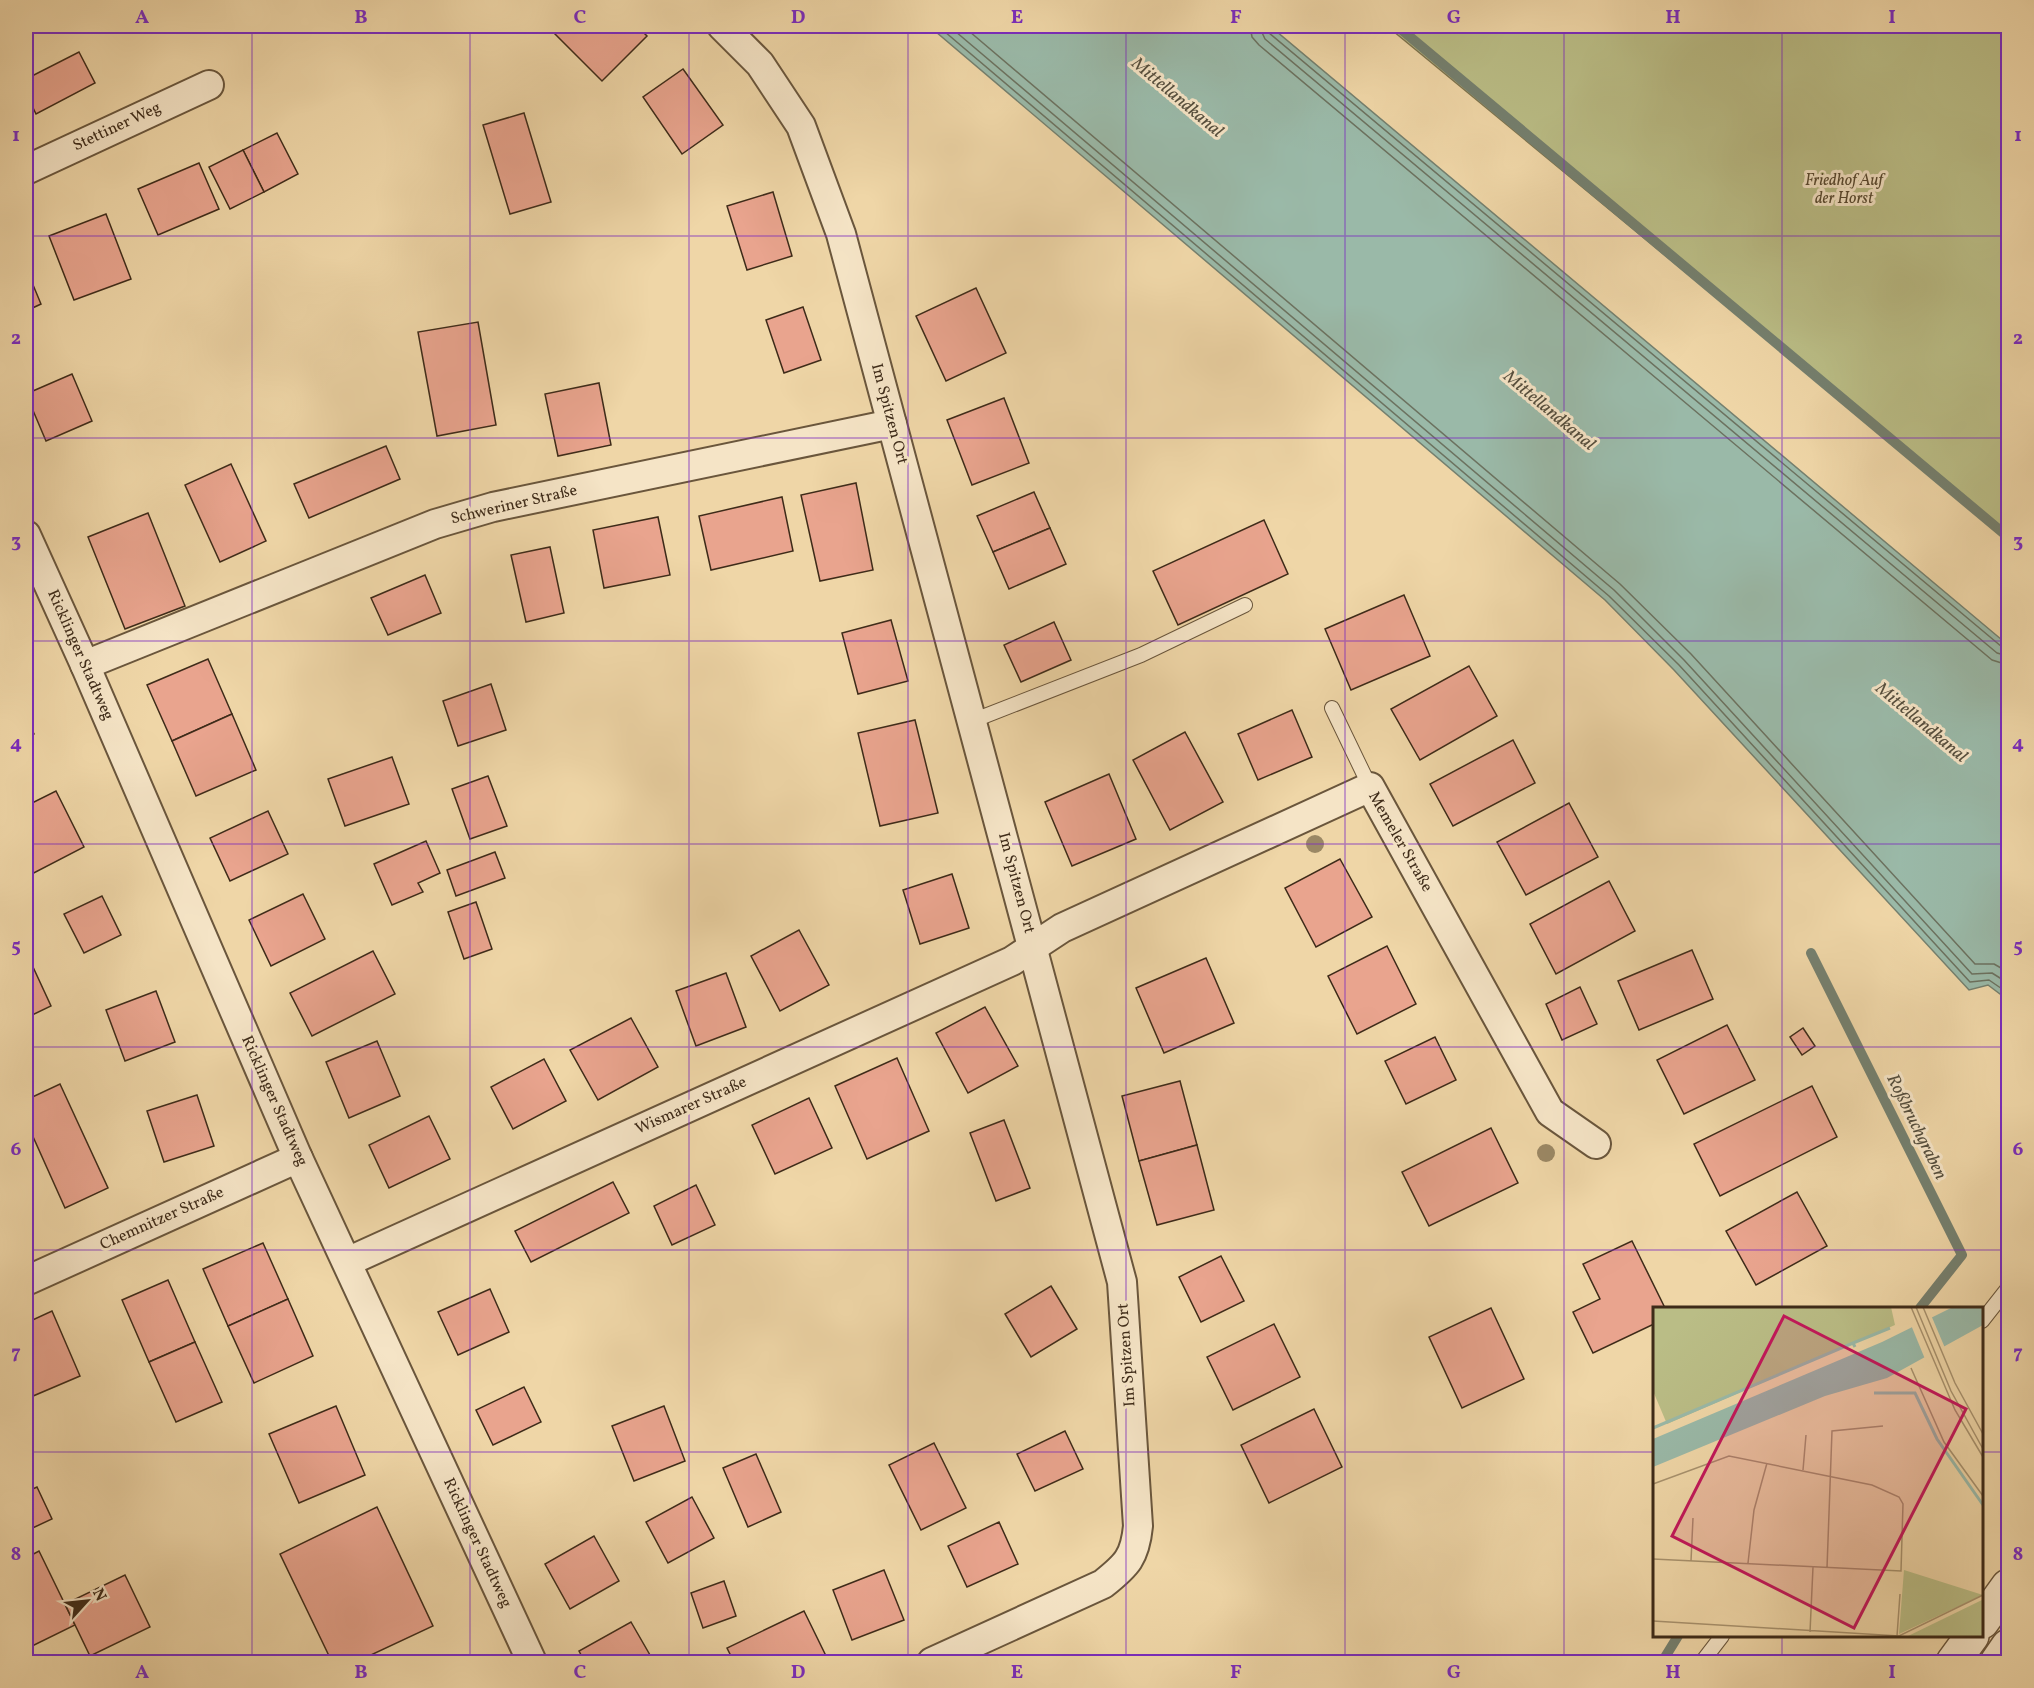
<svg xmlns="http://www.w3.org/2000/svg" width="2034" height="1688" font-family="Vollkorn,serif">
  <rect width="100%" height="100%" fill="#efd6a7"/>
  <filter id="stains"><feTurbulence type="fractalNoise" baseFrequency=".00333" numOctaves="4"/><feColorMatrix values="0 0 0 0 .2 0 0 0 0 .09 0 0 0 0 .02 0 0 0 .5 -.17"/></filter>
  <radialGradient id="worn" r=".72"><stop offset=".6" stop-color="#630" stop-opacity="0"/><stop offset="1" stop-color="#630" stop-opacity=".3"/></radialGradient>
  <polygon fill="#babd86" stroke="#7c7450" stroke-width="1.5" points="1387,26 2008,26 2008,538"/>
  <polygon fill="#9ab9a8" stroke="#75806f" stroke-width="1.5" points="929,26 1270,26 2008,645 2008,1000 1988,985 1969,990 1674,670 1605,600"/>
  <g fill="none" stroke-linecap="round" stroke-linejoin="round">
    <g stroke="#6c7260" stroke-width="1.5">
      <polyline points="938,26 1609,596 1679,665 1970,982 1989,980 2008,993"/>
      <polyline points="949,26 1614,590 1684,660 1972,974 1992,973 2008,983"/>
      <polyline points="963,26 1620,584 1691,654 1975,964 1994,964 2008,972"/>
      <polyline points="1250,26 1252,37 1259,45 1992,660 2008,665"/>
      <polyline points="1259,26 1265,39 1997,653 2008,656"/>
      <polyline points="1267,26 1269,33 2002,647 2008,649"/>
    </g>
    <g stroke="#75806f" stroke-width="10">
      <polyline points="1397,26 2008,537"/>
      <polyline points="1811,953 1962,1255 1920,1308"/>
      <polyline points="1662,1662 1678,1636"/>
    </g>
  </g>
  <g fill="#e9a48e" stroke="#3e2b19" stroke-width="1.5">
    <polygon points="557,26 637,26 647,36 602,81 552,31"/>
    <polygon points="79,52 95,83 36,114 26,93 26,79"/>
    <polygon points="683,69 723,125 682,154 643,97"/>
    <polygon points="524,113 551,202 510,214 483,125"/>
    <polygon points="277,133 298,174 264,192 243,150"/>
    <polygon points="243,150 264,192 230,209 209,167"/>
    <polygon points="199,163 219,209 158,235 138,189"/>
    <polygon points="773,192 792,256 747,270 727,206"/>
    <polygon points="106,214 131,279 74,300 49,236"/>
    <polygon points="26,268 41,304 26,311"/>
    <polygon points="976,288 1006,353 946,381 916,316"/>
    <polygon points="803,307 821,360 784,373 766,320"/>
    <polygon points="478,322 496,425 437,436 418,332"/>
    <polygon points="72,374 92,421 46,441 26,394"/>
    <polygon points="599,383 611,445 558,456 545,394"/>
    <polygon points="1004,398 1029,463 972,485 947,420"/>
    <polygon points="386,446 400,479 309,518 294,484"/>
    <polygon points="231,464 266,541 220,562 185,485"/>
    <polygon points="856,483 873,570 820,581 801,495"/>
    <polygon points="1034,492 1050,528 993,552 977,516"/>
    <polygon points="782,497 793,551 711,570 699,516"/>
    <polygon points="148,513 185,606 125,629 88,537"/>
    <polygon points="658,517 670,575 604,588 593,530"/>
    <polygon points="1264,520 1288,574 1178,625 1153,571"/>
    <polygon points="1050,528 1066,564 1009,589 993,552"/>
    <polygon points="550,547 564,613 526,622 511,555"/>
    <polygon points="425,575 441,613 388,635 371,598"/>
    <polygon points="1404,595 1430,656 1351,690 1325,629"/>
    <polygon points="891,620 908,681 858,694 842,633"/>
    <polygon points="1054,622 1071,660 1021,682 1004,645"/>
    <polygon points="208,659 232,714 172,741 147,685"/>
    <polygon points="1469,666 1497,716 1420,760 1391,709"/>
    <polygon points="491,684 506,730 458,746 443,701"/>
    <polygon points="1292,710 1312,757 1258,780 1238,734"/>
    <polygon points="232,714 256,770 196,796 172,741"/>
    <polygon points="26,718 34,734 26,738"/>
    <polygon points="915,720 938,813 880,826 858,733"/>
    <polygon points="1185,732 1223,802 1170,830 1133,760"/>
    <polygon points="1513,740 1535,783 1453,826 1430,784"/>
    <polygon points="392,757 409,804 345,826 328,779"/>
    <polygon points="1109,774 1136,839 1072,866 1045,802"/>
    <polygon points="488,776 507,826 470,839 452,789"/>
    <polygon points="56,791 84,847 26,877 26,806"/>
    <polygon points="1569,803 1598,857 1526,895 1497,842"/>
    <polygon points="268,811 288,854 230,881 210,838"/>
    <polygon points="426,841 440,873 418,883 423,892 392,905 374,864"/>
    <polygon points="495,852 505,878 456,896 447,870"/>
    <polygon points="1340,859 1372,917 1316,947 1285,888"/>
    <polygon points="952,874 969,928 920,944 903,890"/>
    <polygon points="1609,881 1635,931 1556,974 1530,924"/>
    <polygon points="303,894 325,939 271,966 249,920"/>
    <polygon points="102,896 121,935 84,953 64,914"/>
    <polygon points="476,902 492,949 464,959 448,912"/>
    <polygon points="799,930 829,985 780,1011 751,956"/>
    <polygon points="1387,946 1416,1004 1357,1034 1328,976"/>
    <polygon points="1692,950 1713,999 1639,1030 1618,981"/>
    <polygon points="373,951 395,994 312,1036 290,993"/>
    <polygon points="27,954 51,1006 26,1018 26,955"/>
    <polygon points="1206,958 1234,1023 1164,1053 1136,988"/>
    <polygon points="726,973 746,1027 696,1046 676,991"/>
    <polygon points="1580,987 1597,1024 1562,1040 1546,1004"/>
    <polygon points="156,991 175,1042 125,1061 106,1010"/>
    <polygon points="985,1007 1018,1066 968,1093 936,1033"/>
    <polygon points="631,1018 658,1067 598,1100 570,1050"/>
    <polygon points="1727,1025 1755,1080 1684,1114 1657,1060"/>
    <polygon points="1803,1028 1815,1046 1802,1055 1790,1037"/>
    <polygon points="1435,1037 1456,1080 1406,1104 1385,1061"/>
    <polygon points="377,1041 400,1096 349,1118 326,1062"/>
    <polygon points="897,1058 929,1131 867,1159 835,1086"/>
    <polygon points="544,1059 566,1101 513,1129 491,1087"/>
    <polygon points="1180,1081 1197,1145 1139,1161 1122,1096"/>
    <polygon points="60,1084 108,1188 65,1208 26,1121 26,1100"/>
    <polygon points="1812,1086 1837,1137 1720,1196 1694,1144"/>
    <polygon points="197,1095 214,1146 164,1162 147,1111"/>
    <polygon points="809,1098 832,1148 775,1174 752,1125"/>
    <polygon points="429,1116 450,1159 389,1188 369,1145"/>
    <polygon points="1004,1120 1030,1188 996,1201 970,1133"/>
    <polygon points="1491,1128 1518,1183 1429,1226 1402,1172"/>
    <polygon points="1197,1145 1214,1210 1157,1225 1139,1161"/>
    <polygon points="613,1182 629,1213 531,1262 515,1231"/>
    <polygon points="696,1185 715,1225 672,1245 654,1206"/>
    <polygon points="1797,1192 1827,1246 1756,1285 1726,1231"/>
    <polygon points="1632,1241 1665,1308 1654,1308 1654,1324 1593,1353 1573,1312 1600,1299 1583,1264"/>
    <polygon points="263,1243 288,1299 228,1326 203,1269"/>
    <polygon points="1221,1256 1244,1301 1201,1322 1179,1277"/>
    <polygon points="168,1280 195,1342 149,1362 122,1300"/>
    <polygon points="1051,1286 1077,1329 1031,1357 1005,1314"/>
    <polygon points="490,1289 509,1332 458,1355 438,1312"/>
    <polygon points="288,1299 313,1356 254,1383 228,1326"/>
    <polygon points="1491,1308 1524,1379 1462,1408 1429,1337"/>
    <polygon points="52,1311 80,1376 26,1399 26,1323"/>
    <polygon points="1274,1324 1300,1377 1233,1410 1207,1357"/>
    <polygon points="195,1342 222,1402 176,1422 149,1362"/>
    <polygon points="524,1387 541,1422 493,1445 476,1410"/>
    <polygon points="336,1406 365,1475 299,1503 269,1434"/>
    <polygon points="664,1406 685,1461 634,1481 612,1426"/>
    <polygon points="1314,1409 1342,1467 1269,1503 1241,1445"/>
    <polygon points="1065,1431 1083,1469 1035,1491 1017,1454"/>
    <polygon points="934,1443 966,1508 921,1530 889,1465"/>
    <polygon points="756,1454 781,1512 748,1527 723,1468"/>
    <polygon points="37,1487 52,1519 26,1531 26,1492"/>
    <polygon points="692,1497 714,1538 668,1563 646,1522"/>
    <polygon points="377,1507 433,1626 356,1662 332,1662 280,1554"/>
    <polygon points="999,1522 1018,1564 967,1587 948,1546"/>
    <polygon points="594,1536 619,1581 570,1609 545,1564"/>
    <polygon points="39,1551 75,1625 26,1649 26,1558"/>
    <polygon points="884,1570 904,1620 852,1640 833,1590"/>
    <polygon points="125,1575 150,1627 90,1656 65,1604"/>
    <polygon points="724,1581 736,1616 703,1628 691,1593"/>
    <polygon points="804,1611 829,1662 734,1662 727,1648"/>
    <polygon points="631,1622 654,1662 585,1662 579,1651"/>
  </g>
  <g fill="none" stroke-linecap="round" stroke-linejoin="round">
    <defs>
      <g id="service">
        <polyline points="1332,708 1370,787"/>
        <polyline points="972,721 1141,655 1245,605"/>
        <polyline points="1982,1321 2008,1288"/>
        <polyline points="1702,1662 1722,1636"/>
      </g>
      <g id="minor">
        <path d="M722,26L760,64L801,126L841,234L1122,1282L1138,1526C1135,1557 1127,1565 1103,1584L932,1662"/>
        <polyline points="26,170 209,85"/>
        <polyline points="26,535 85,665 298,1158 532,1662"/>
        <polyline points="85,665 435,524 493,507 892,424"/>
        <polyline points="347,1262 1012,961 1062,928 1370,787 1550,1112 1596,1144"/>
        <polyline points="26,1281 298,1158"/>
      </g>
      <g id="tertiary">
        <polyline points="1982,1622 2008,1586"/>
        <polyline points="1953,1662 1972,1636"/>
        <polyline points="1997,1662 2008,1646"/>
      </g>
    </defs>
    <use href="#service" stroke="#6a563c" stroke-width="16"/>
    <use href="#minor" stroke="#6a563c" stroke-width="32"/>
    <use href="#tertiary" stroke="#6a563c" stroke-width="36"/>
    <use href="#service" stroke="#f5e4c6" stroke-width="14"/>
    <use href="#minor" stroke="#f5e4c6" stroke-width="28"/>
    <use href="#tertiary" stroke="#f5e4c6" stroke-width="33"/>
  </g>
  <g fill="#9b8865">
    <circle cx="1315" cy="844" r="9"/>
    <circle cx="1546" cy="1153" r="9"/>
  </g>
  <path fill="none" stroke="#7b2cbf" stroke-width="1.5" stroke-opacity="0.55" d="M252,26V1662M470,26V1662M689,26V1662M908,26V1662M1126,26V1662M1345,26V1662M1564,26V1662M1782,26V1308M26,236H2008M26,438H2008M26,641H2008M26,844H2008M26,1047H2008M26,1250H2008M26,1452H1654M1982,1452H2008M1782,1636V1662"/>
  <g text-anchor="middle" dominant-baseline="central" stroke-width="6" stroke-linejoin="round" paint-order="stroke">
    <g font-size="16" fill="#3e2b19" stroke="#f5e4c6">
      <text transform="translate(117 127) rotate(-25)">Stettiner Weg</text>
      <text transform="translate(889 414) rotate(75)">Im Spitzen Ort</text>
      <text transform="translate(514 505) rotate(-13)">Schweriner Straße</text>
      <text transform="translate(80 655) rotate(66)">Ricklinger Stadtweg</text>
      <text transform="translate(1400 842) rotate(60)">Memeler Straße</text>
      <text transform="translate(1016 883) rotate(75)">Im Spitzen Ort</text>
      <text transform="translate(274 1101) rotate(66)">Ricklinger Stadtweg</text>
      <text transform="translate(691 1106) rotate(-24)">Wismarer Straße</text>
      <text transform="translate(162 1219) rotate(-24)">Chemnitzer Straße</text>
      <text transform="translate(1127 1355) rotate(-94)">Im Spitzen Ort</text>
      <text transform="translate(477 1543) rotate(65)">Ricklinger Stadtweg</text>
    </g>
    <g font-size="16" font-style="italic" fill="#57482f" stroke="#f5e4c6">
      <text x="1844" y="181">Friedhof Auf<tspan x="1844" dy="18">der Horst</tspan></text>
    </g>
    <g font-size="18" font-style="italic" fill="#554e3d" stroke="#f5e4c6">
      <text transform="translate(1177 98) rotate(40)">Mittellandkanal</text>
      <text transform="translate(1549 411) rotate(40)">Mittellandkanal</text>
      <text transform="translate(1921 723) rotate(40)">Mittellandkanal</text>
      <text transform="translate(1916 1127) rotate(64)">Roßbruchgraben</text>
    </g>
  </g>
  <g transform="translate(1653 1307)">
    <rect width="330" height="330" fill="#efd6a7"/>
    <path d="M0,0H238L242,18L14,117L0,84ZM251,263L330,288L246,327ZM330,292V330H253L329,293Z" fill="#babd86"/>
    <path d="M300,0H330V18L234,71L172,89L0,160V132L229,35Z" fill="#9ab9a8"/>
    <path d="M278,8L292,41L272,52L258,18Z" fill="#efd6a7"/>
    <path fill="none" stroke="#9ab9a8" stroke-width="3" d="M200,36L237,21M221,86H262L284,132L330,198M0,121L200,36L202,40"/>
    <path fill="none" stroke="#a8926e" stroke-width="1.5" d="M258,0L302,103L330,150M263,0L298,84L330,142M270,0L302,76L330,127M258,61L291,135L330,189M150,163L153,128M0,177L76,149L219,178L246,190L250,197L248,264L0,252M38,254L40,211M95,256L101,203L114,156M174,261L179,124L230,119M0,314L246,329L330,288M157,325L160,260M244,329L247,287"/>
    <path fill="#c2185b" fill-opacity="0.15" stroke="#c2185b" stroke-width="3" d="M131,9L313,102L201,321L19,229Z"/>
    <rect width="330" height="330" fill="none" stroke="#3e2b19" stroke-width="3"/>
  </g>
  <rect width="2034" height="1688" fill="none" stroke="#efd6a7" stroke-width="66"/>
  <g transform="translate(87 1601) rotate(63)" stroke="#f5e4c6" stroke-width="4.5" paint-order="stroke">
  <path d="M0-4.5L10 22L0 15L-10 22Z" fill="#3e2b19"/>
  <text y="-9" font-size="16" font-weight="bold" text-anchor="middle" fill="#3e2b19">N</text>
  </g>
  <rect x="33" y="33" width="1968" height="1622" fill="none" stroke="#7b2cbf" stroke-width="2"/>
  <g font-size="20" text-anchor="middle" font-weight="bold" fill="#7b2cbf">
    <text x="142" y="23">A</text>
    <text x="361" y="23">B</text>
    <text x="580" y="23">C</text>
    <text x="798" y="23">D</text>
    <text x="1017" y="23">E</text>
    <text x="1236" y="23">F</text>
    <text x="1454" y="23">G</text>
    <text x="1673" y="23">H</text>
    <text x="1892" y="23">I</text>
    <text x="16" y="141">1</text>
    <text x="2018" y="141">1</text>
    <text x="16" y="344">2</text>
    <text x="2018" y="344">2</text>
    <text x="16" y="547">3</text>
    <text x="2018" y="547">3</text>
    <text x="16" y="749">4</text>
    <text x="2018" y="749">4</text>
    <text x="16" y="952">5</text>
    <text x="2018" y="952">5</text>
    <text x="16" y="1155">6</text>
    <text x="2018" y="1155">6</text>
    <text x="16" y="1358">7</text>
    <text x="2018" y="1358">7</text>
    <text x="16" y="1560">8</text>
    <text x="2018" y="1560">8</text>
    <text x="142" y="1678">A</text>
    <text x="361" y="1678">B</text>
    <text x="580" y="1678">C</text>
    <text x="798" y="1678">D</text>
    <text x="1017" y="1678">E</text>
    <text x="1236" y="1678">F</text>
    <text x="1454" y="1678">G</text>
    <text x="1673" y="1678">H</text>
    <text x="1892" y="1678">I</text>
  </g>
  <rect width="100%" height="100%" filter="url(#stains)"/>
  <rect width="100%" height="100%" fill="url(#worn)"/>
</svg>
